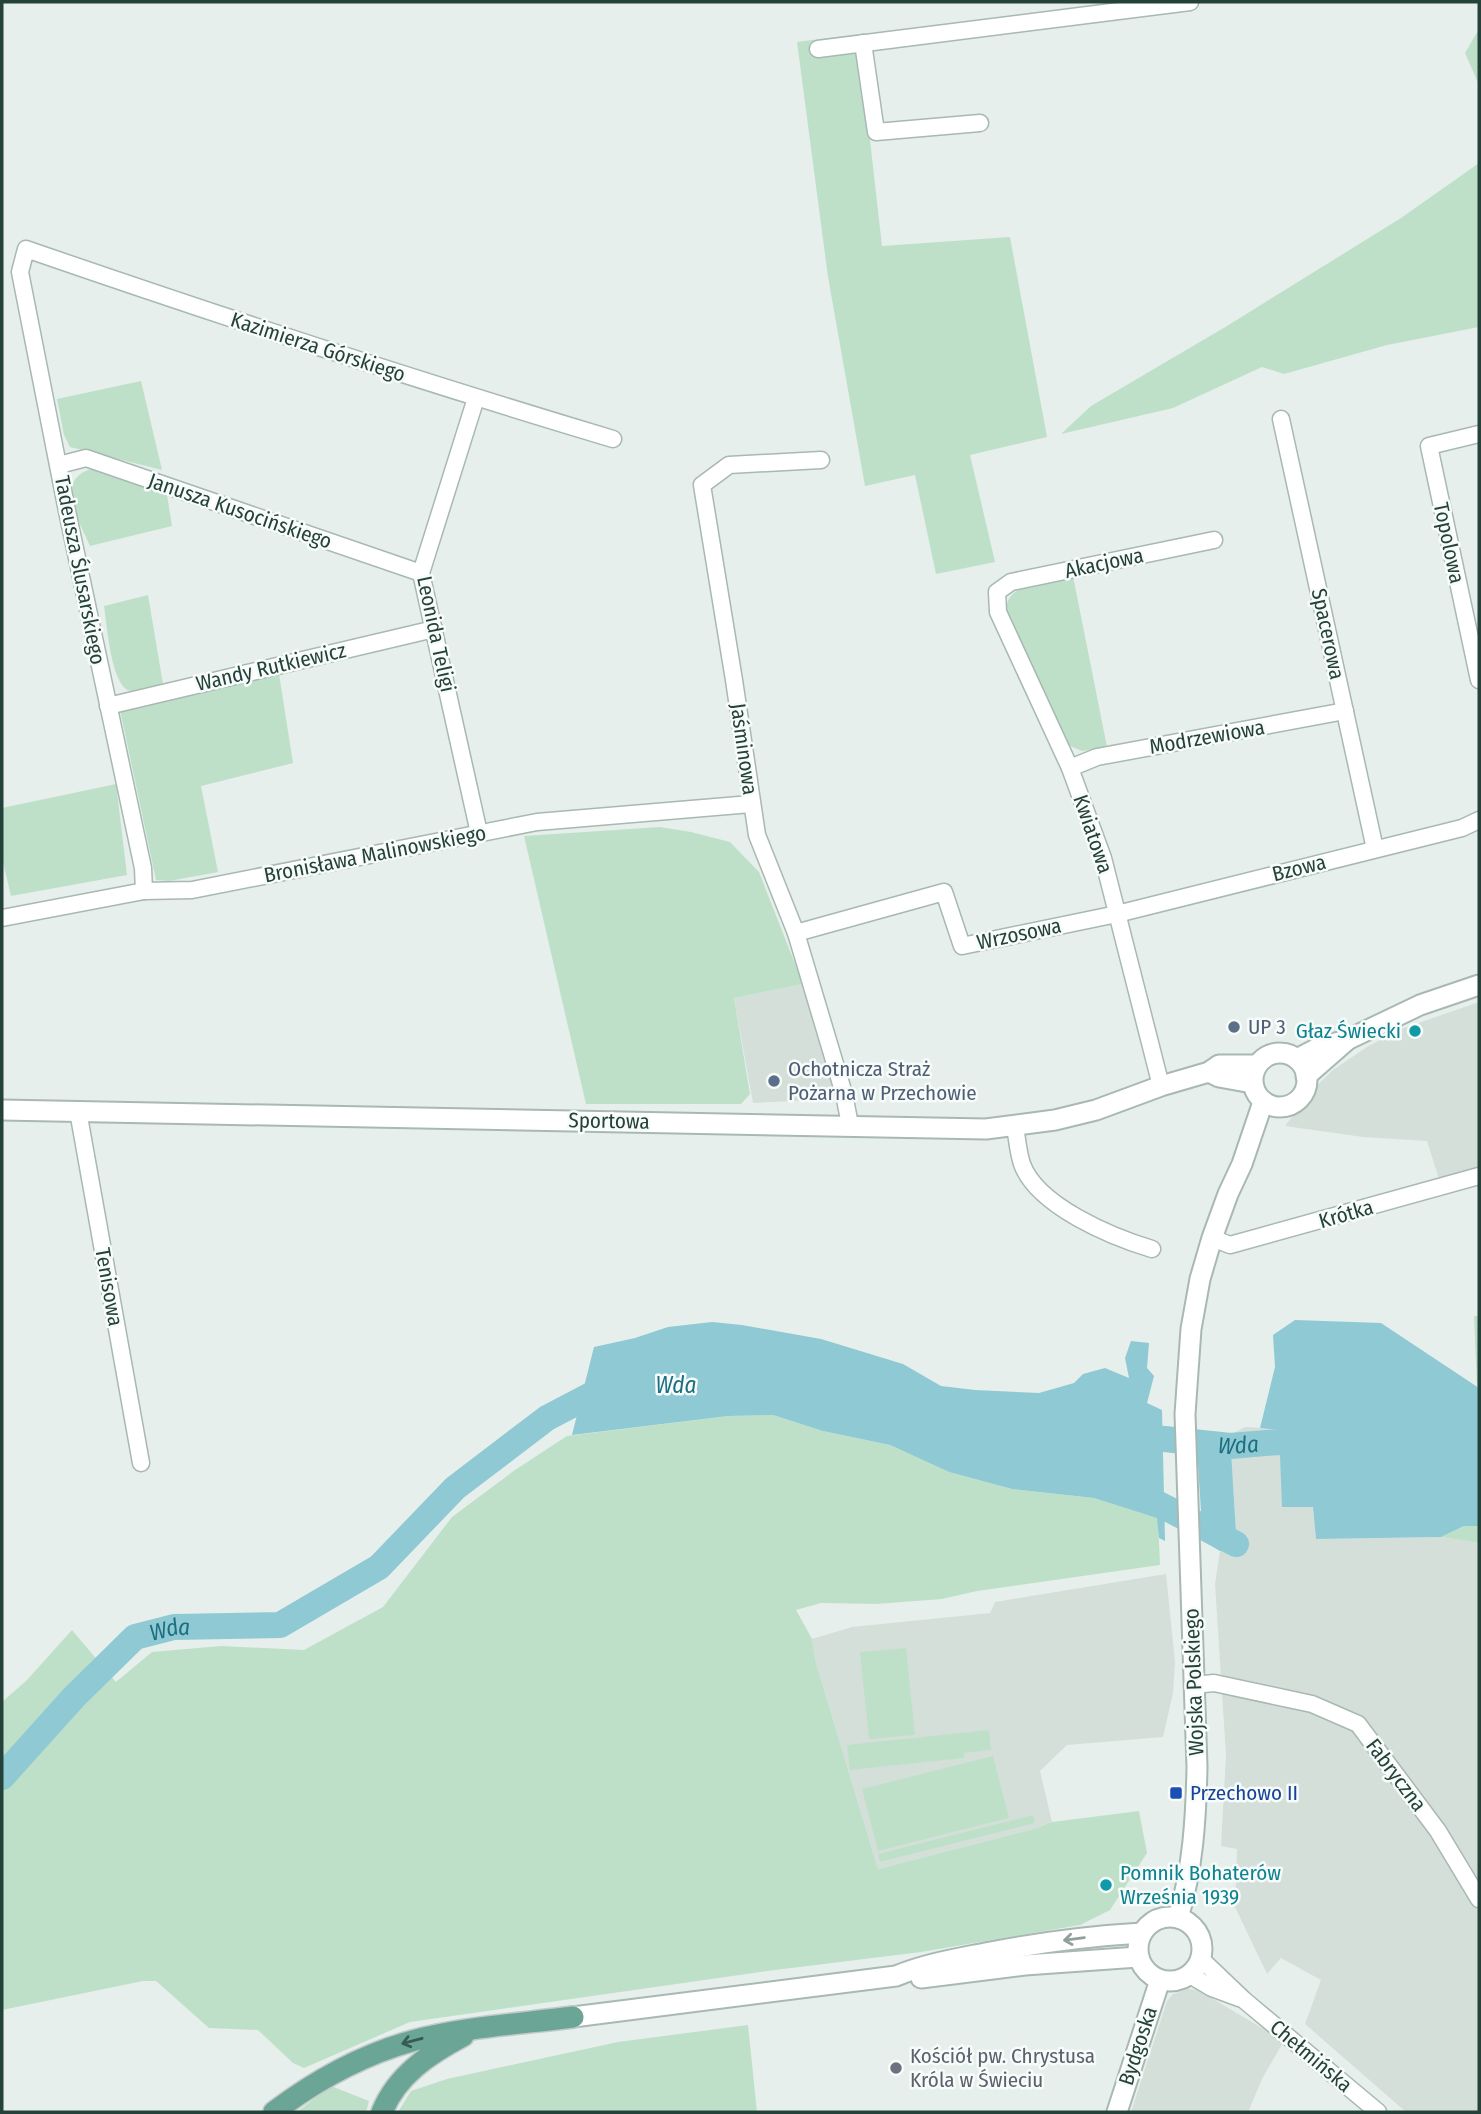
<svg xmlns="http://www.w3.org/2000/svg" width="1481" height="2114" font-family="'Fira Sans Condensed',sans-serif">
  <rect width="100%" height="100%" fill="#e6efeb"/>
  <g fill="#d4dfda">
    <polygon points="803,984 837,1099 753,1103 734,998"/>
    <polygon points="1479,1002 1479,1168 1439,1179 1427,1141 1363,1137 1285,1126 1300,1107 1299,1103 1333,1070 1367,1047 1401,1029"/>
    <polygon points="1245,1427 1279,1429 1279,1442 1313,1507 1316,1539 1441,1537 1479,1543 1479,2112 1406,2112 1305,2024 1321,1980 1281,1958 1267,1974 1235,1907 1237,1849 1221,1846 1226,1755 1215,1584 1220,1551 1237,1548 1230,1435"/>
    <polygon points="1166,1574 1175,1662 1173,1693 1163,1737 1067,1745 1040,1771 1052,1822 1037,1828 878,1869 816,1663 812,1639 852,1627 990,1613 995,1602"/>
    <polygon points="1188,1989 1198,1990 1284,2041 1263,2077 1248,2112 1131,2112 1167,2001 1173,1994"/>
  </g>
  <g fill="#bfe0c8">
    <polygon points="1479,29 1479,85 1465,53"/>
    <polygon points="858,34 882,246 1010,237 1047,437 970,455 995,562 936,574 915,475 865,486 828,277 797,42"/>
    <polygon points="1479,163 1479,327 1387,345 1284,374 1262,367 1173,408 1061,434 1091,406 1227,326 1401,218"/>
    <polygon points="141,381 162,470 70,447 64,435 57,399"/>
    <path d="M94,468L167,495L172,526L90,546C79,520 52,479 94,468Z"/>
    <path d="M1073,576L1107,747L1082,751L1066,744L1006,611C1006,581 1051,581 1073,576Z"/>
    <path d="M148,595L163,684C154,686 140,692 131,691C111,688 107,624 104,606Z"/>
    <polygon points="279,674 293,763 201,786 218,872 169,881 156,880 120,710"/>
    <polygon points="116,784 127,875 11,896 2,858 2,808"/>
    <polygon points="660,827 691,832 730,842 759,872 803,984 734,998 750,1094 741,1104 586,1104 524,836"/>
    <polygon points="1474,1316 1479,1316 1479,1388 1477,1385"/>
    <polygon points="773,1415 823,1431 890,1445 949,1472 1012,1489 1094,1498 1158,1518 1160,1565 977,1591 942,1599 876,1604 821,1603 796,1610 812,1639 816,1663 878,1869 1037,1828 1052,1822 1139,1811 1147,1853 1110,1910 1080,1925 921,1952 767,1971 410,2022 304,2068 293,2063 258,2030 209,2028 156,1981 143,1981 2,2010 2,1702 27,1680 72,1630 116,1682 152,1652 221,1646 304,1650 383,1607 452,1517 515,1470 567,1436 728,1416"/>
    <polygon points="1464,1526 1479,1526 1479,1543 1441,1537"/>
    <polygon points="906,1648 915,1735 869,1739 860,1652"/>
    <polygon points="989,1730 991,1750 964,1753 964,1758 850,1770 847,1745"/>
    <polygon points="993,1756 1009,1818 878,1851 862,1789"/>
    <polygon points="1033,1815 1035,1823 880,1862 878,1854"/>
    <polygon points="748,2025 757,2112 398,2112 411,2091 447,2079 618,2042"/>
    <polygon points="331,2086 369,2101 366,2112 297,2112"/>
  </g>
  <g fill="#8ec9d4">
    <polygon points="1295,1320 1381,1323 1479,1388 1479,1526 1464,1526 1441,1537 1316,1539 1313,1507 1282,1507 1279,1430 1260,1428 1275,1367 1273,1335"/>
    <polygon points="712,1322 742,1325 821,1339 903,1364 941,1386 975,1390 1039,1393 1074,1383 1083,1374 1105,1368 1129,1378 1125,1358 1131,1341 1149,1343 1147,1368 1154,1376 1147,1403 1162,1410 1165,1541 1159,1538 1157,1518 1094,1498 1012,1489 949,1472 890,1445 823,1431 773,1415 728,1416 572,1435 594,1347 635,1338 668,1327"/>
    <polygon points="1196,1434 1230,1435 1237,1548 1220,1551 1203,1541"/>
  </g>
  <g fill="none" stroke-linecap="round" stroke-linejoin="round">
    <g stroke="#8ec9d4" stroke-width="26">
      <path id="s1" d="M1127,1435L1230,1446L1279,1442L1315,1448"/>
      <polyline points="1137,1486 1149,1499 1236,1544"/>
      <path id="s2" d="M2,1777L74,1697L135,1637L174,1627L280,1625L379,1567L455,1488L547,1418L610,1385"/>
    </g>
    <defs>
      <g id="minor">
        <polyline points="863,43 876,132 980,123"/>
        <polyline points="818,49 1190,2"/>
        <polyline points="476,398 421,573 479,833"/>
        <polyline points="1281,419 1375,849"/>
        <polyline points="1479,434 1429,446 1479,680"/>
        <polyline points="821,460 729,465 702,485 734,680 757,835 796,933 844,1094 850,1125"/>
        <polyline points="59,465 86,458 421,573"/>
        <polyline points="108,706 434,629"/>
        <polyline points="1070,768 1097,757 1345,711"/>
        <path d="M144,891L143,868L67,511L20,272L26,249C220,316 416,380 613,439"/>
        <polyline points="2,918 144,891 192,890 537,822 751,804"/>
        <polyline points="796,933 944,892 962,946 1117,914 1462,828 1479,820"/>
        <polyline points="1161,1086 1103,858 1070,768 998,612 997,592 1011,582 1214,540"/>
        <polyline points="78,1111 141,1463"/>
        <path d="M1015,1126C1017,1138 1018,1152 1022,1164C1037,1206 1112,1237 1152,1249"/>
        <polyline points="1212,1238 1230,1245 1479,1176"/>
        <polyline points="1193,1685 1214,1683 1312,1704 1358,1724 1438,1831 1479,1899"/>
        <polyline points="1201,1959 1244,2000 1378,2112"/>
        <polyline points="1190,1975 1212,1988 1239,1998"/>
      </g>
      <g id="tertiary">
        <circle cx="1280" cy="1080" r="27"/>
        <polyline points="1297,1059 1320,1047 1347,1040 1420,1005 1479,985"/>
        <polyline points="1209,1072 1219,1077 1252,1083"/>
        <polyline points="1306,1076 1346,1041"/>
        <polyline points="2,1110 986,1129 1055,1120 1096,1110 1161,1086 1209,1072 1219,1065 1257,1065"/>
        <circle cx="1170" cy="1949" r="32"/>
        <path d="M1178,1918C1193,1869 1196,1818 1197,1767L1185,1414L1191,1329L1200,1279L1212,1238L1228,1194L1242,1164L1263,1102"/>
        <polyline points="921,1978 1025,1965 1138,1957"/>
        <path d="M573,2017L896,1976C925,1964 955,1959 985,1953C1037,1943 1089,1936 1142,1933"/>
        <polyline points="1117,2112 1160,1980"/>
      </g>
      <g id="primary">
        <path d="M274,2112C315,2081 362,2055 412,2041C464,2027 520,2024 573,2017"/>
        <path d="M382,2112C397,2075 429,2054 463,2036"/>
      </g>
    </defs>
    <use href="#minor" stroke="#a8b8b2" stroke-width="19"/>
    <use href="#tertiary" stroke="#a8b8b2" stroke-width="23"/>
    <use href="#primary" stroke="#c2cac8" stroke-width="24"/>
    <use href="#minor" stroke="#fff" stroke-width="16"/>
    <use href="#tertiary" stroke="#fff" stroke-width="19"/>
    <use href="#primary" stroke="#6aa596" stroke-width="21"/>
  </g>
  <defs><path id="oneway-shaft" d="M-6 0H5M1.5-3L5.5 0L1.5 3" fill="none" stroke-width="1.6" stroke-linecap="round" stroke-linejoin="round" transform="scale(1.75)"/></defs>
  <use stroke="#92a09c" href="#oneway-shaft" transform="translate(1074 1939) rotate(172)"/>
  <use stroke="#365b51" href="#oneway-shaft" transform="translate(412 2041) rotate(165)"/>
  <g fill="#5c6f8a" stroke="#f7fbf9" stroke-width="2.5">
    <circle cx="1234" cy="1027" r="7"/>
    <circle cx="774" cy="1081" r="7"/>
  </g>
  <g fill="#0f9aa8" stroke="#f7fbf9" stroke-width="2.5">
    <circle cx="1415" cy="1031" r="7"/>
    <circle cx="1106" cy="1885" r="7"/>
  </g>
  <rect fill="#1a4fb4" stroke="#f7fbf9" stroke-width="2.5" x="1169" y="1786" width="14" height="14" rx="3.5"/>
  <circle fill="#6b7280" stroke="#f7fbf9" stroke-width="2.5" cx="896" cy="2068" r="7"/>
  <g text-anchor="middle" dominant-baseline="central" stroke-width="5" stroke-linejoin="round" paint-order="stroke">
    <g font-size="21" fill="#24423a" stroke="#f7fbf9">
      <text transform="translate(318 347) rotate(18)">Kazimierza Górskiego</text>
      <text transform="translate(240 511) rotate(19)">Janusza Kusocińskiego</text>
      <text transform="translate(1449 543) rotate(78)">Topolowa</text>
      <text transform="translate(1104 563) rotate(-12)">Akacjowa</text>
      <text transform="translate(80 570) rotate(79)">Tadeusza Ślusarskiego</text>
      <text transform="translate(436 634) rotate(78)">Leonida Teligi</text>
      <text transform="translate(1328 634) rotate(78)">Spacerowa</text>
      <text transform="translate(271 667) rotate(-13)">Wandy Rutkiewicz</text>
      <text transform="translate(1207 737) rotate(-10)">Modrzewiowa</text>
      <text transform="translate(744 749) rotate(82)">Jaśminowa</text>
      <text transform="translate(1093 834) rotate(71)">Kwiatowa</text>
      <text transform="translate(375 854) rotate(-11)">Bronisława Malinowskiego</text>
      <text transform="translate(1299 868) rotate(-14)">Bzowa</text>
      <text transform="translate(1019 934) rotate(-12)">Wrzosowa</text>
      <text transform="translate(609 1121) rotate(1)">Sportowa</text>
      <text transform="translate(1346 1214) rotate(-16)">Krótka</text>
      <text transform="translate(109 1287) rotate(80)">Tenisowa</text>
      <text transform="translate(1194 1682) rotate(-92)">Wojska Polskiego</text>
      <text transform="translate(1396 1775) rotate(53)">Fabryczna</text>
      <text transform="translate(1138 2046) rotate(-72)">Bydgoska</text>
      <text transform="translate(1311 2056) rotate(40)">Chełmińska</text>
    </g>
    <g font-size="21" fill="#4e5e75" stroke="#f7fbf9" text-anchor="start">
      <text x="1248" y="1027">UP 3</text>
      <text x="788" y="1069">Ochotnicza Straż<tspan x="788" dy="24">Pożarna w Przechowie</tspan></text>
    </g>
    <g font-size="21" fill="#0d838f" stroke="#f7fbf9" text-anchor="end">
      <text x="1401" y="1031">Głaz Świecki</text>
      <text x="1120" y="1873" text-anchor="start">Pomnik Bohaterów<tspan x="1120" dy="24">Września 1939</tspan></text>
    </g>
    <g font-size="21" fill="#164399" stroke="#f7fbf9" text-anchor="start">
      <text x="1190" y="1793">Przechowo II</text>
    </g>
    <g font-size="21" fill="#5b616d" stroke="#f7fbf9" text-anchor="start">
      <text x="910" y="2056">Kościół pw. Chrystusa<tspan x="910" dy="24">Króla w Świeciu</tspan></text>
    </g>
    <g font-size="23" font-style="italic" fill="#1c6f80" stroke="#f7fbf9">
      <text x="676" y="1385">Wda</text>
      <text stroke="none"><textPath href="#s1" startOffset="112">Wda</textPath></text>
      <text stroke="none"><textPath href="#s2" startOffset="229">Wda</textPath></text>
    </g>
  </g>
  <rect width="1481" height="2114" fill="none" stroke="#24423a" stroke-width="7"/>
</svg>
